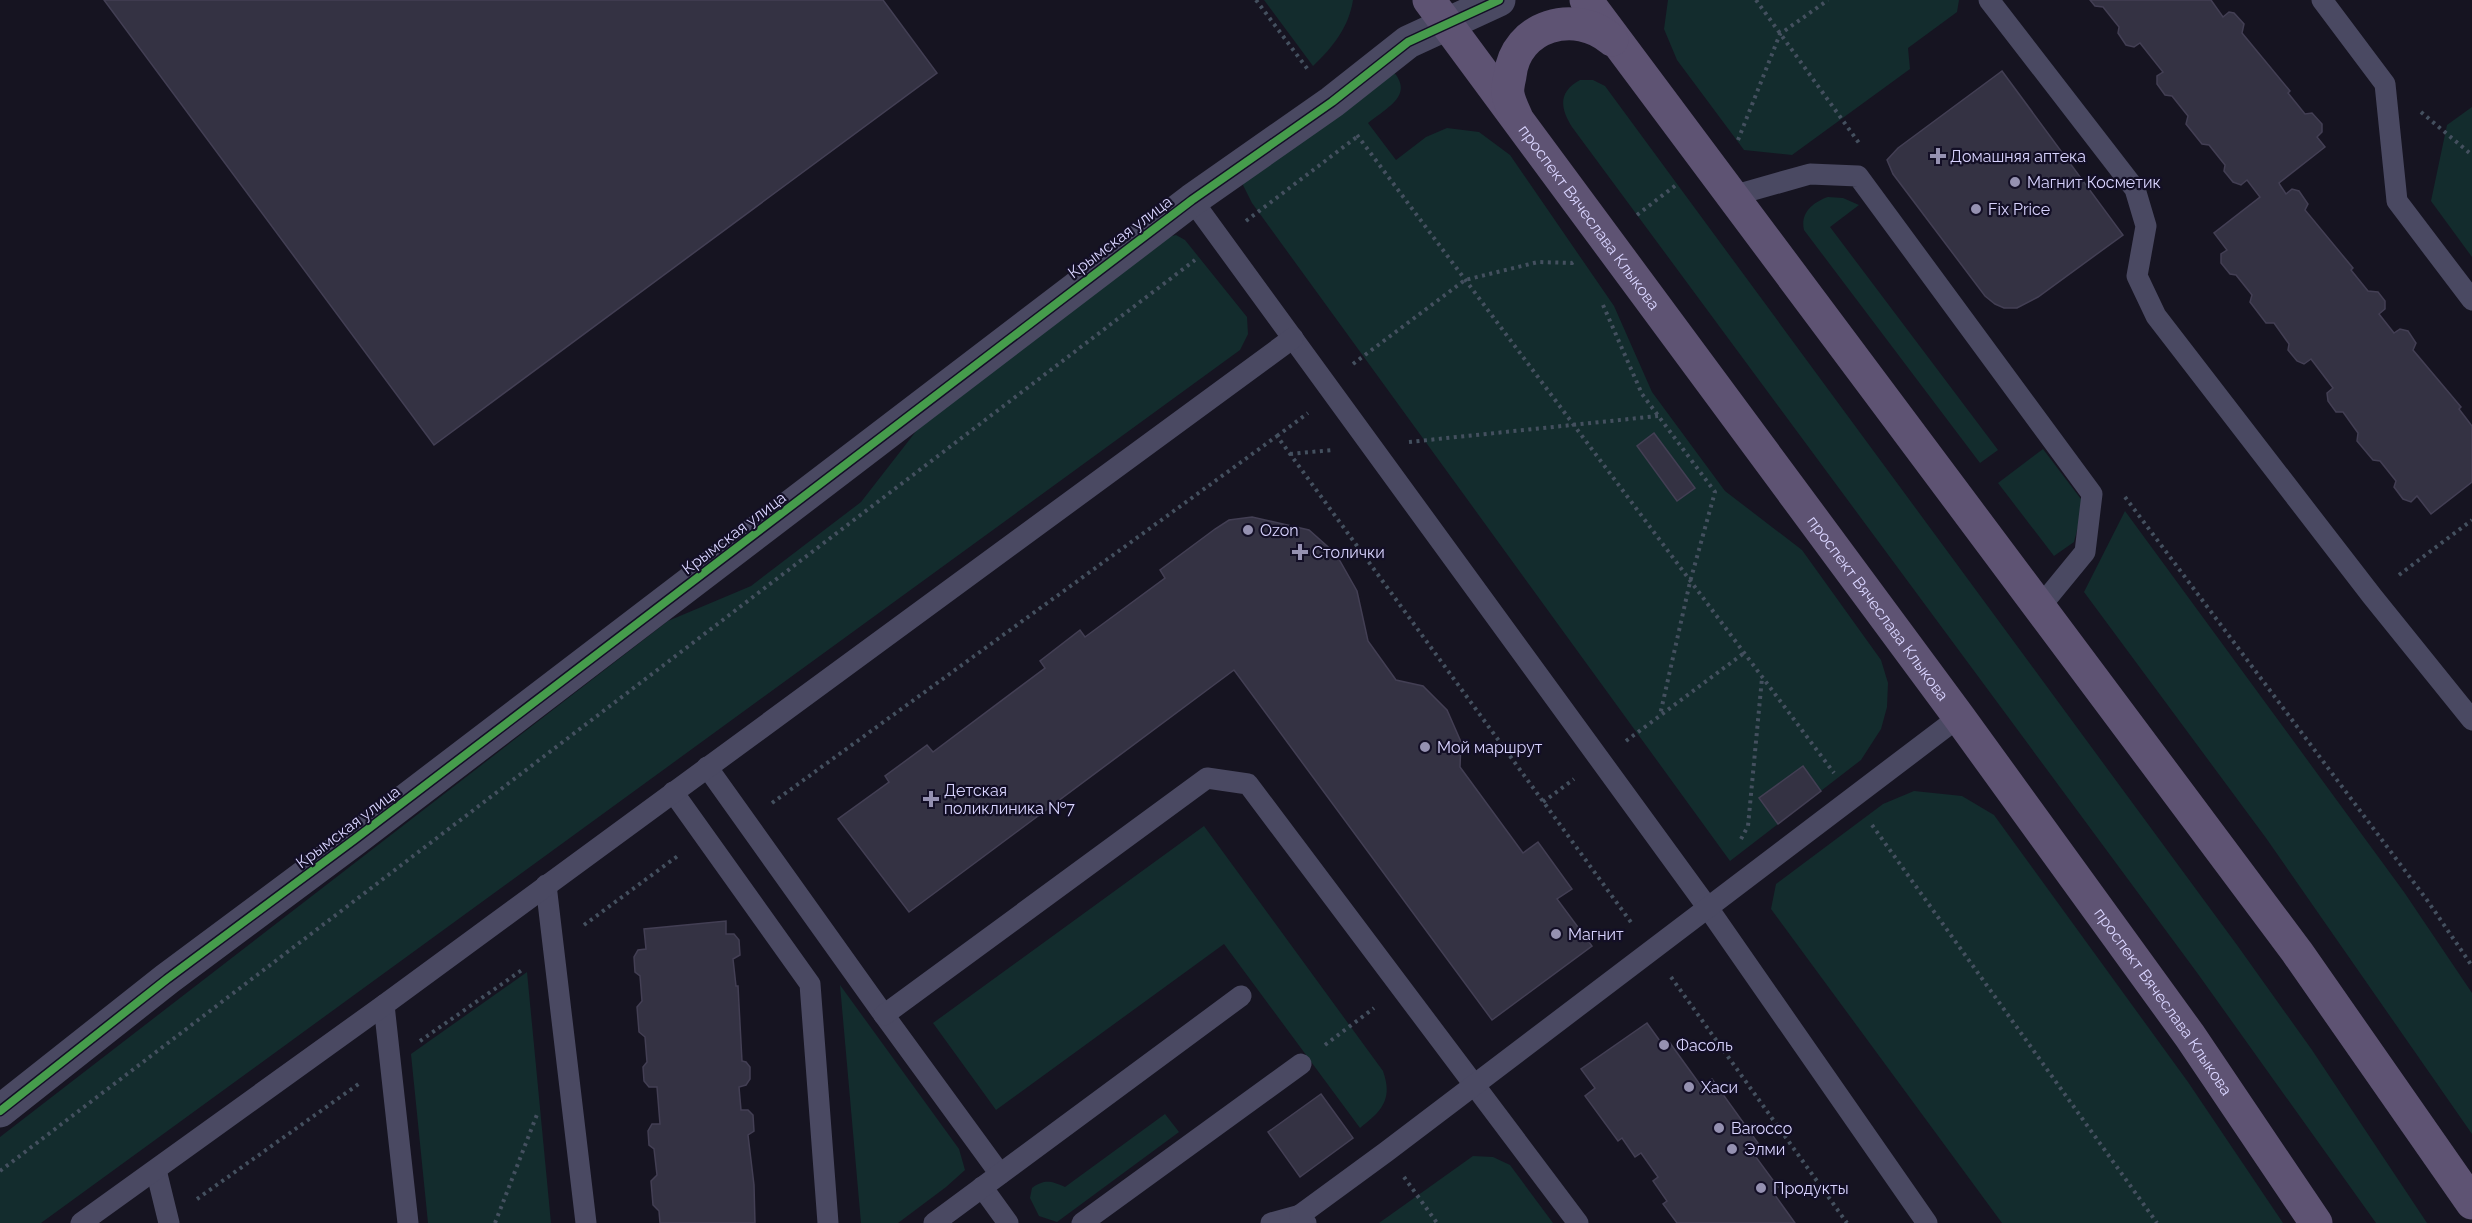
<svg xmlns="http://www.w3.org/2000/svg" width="2472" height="1223" font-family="Raleway,sans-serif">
  <rect width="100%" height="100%" fill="#161421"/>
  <g fill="#132c2d">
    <path d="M1264,0H1353C1349,27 1332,48 1313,66Z"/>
    <polygon points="1668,0 1959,0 1957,12 1908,48 1910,69 1792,155 1744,150 1677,60 1664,29"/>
    <path d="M1388,66C1417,93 1391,105 1368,123L1396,160L1426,137L1447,128L1479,132L1510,155L1614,306L1652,392L1725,491L1802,550L1881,660L1888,683L1887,707L1881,729L1861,760L1730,861L1252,203L1243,185L1246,171Z"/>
    <path d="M1580,80H1593L1605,86L2237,945L2312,1050L2427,1223H2376L2198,974L1572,127C1560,108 1558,92 1580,80Z"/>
    <polygon points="2472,107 2472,257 2431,201 2447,125"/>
    <path d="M1828,197L1843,198L1859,205L1830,227L1998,450L1980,463L1804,230C1800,213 1813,202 1828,197Z"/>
    <polygon points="1176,235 1185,240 1247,317 1248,334 1240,350 41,1223 0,1223 0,1137 668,621 751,586 861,502 917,430 1164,238"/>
    <polygon points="2043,449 2084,503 2074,542 2054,556 1998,483"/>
    <polygon points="2125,511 2404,892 2472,993 2472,1134 2266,838 2084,592"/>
    <polygon points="1914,791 1962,796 1994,815 2188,1082 2283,1223 2002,1223 1771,909 1776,884 1883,804"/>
    <path d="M1204,826L1383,1071C1393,1099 1382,1111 1360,1128L1224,944L996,1110L933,1023Z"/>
    <polygon points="527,972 551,1223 428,1223 411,1054"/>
    <polygon points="840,985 959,1149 965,1170 946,1187 898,1223 861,1223"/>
    <path d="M1165,1114L1179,1132L1057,1222L1039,1216L1030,1198L1032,1188C1045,1179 1051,1181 1065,1187Z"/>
    <polygon points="1473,1156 1493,1157 1510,1165 1553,1223 1379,1223"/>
  </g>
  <g fill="#343243" stroke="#433f54" stroke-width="1.5">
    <polygon points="104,0 883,0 937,73 434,445"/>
    <polygon points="2090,0 2211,0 2223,17 2229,12 2234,13 2244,24 2242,33 2290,91 2288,93 2305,114 2312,113 2322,124 2322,132 2317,137 2325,147 2279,183 2280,185 2286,194 2292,189 2299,191 2308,204 2305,210 2353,268 2351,270 2368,291 2378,292 2385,301 2385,309 2379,314 2394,333 2400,329 2408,331 2416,343 2413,350 2461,407 2459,409 2472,426 2472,482 2431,514 2417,496 2411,502 2403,499 2394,487 2396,481 2380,461 2373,460 2357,441 2358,433 2343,412 2336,412 2328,401 2327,393 2333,388 2311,359 2304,364 2297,361 2288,350 2289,344 2274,323 2266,323 2250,302 2252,295 2236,275 2230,274 2221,263 2221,254 2227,250 2214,233 2260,197 2247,180 2241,185 2233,182 2224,171 2225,165 2209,145 2202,144 2186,124 2188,116 2172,96 2165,95 2157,84 2157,76 2163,72 2140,43 2134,47 2126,45 2118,33 2119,27 2103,7 2095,6"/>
    <polygon points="2002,71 2123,235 2038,297 2017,308 2004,308 1995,304 1985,296 1893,174 1887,160 1898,148"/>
    <polygon points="1654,433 1695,488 1677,501 1637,446"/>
    <polygon points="1252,517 1309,530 1336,554 1357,591 1368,641 1396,680 1423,686 1447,710 1461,742 1460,767 1523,853 1538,842 1572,889 1557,899 1592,946 1492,1020 1234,670 909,912 838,819 889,782 885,776 927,745 933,752 1045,668 1040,661 1080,630 1085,637 1165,578 1160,570 1215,529 1229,520"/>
    <polygon points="1803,766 1821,791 1778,824 1759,798"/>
    <polygon points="726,921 726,934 734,934 739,940 740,955 733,959 736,986 738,986 742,1061 746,1062 750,1067 750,1079 746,1085 739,1087 741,1110 748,1110 753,1115 754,1131 748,1135 754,1185 755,1223 660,1223 659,1211 653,1205 651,1181 657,1175 654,1149 649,1145 648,1131 652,1124 660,1124 657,1087 649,1087 644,1081 643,1067 647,1062 645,1037 639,1032 637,1007 642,1001 640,976 635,972 634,957 638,950 646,949 644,929"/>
    <polygon points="1647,1023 1665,1048 1670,1043 1701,1086 1712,1079 1758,1143 1750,1149 1778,1187 1772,1191 1795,1223 1677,1223 1663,1204 1667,1201 1653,1181 1658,1177 1641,1153 1635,1157 1622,1138 1618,1141 1585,1096 1595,1088 1581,1069"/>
    <polygon points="1321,1094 1353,1138 1300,1177 1268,1132"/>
  </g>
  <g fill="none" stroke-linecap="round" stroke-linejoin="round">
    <g stroke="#44505f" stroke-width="4" stroke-dasharray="3 4.5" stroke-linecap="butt">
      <polyline points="1256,0 1309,71"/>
      <polyline points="1756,0 1859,143"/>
      <polyline points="2421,112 2472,155"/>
      <polyline points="1357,135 1834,773"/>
      <polyline points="1738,140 1780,34 1828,0"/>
      <polyline points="1637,215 1676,185"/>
      <polyline points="1246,221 1358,136"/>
      <polyline points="1603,305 1642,394 1715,492 1690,582 1660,715"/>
      <polyline points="1353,364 1465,280 1538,262 1572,263 1575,261"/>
      <polyline points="1277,436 1308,413"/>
      <polyline points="1409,442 1658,416"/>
      <polyline points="1290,454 1332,450"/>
      <polyline points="2125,497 2427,900 2472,966"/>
      <polyline points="2399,575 2472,520"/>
      <polyline points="1626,741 1744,653"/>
      <polyline points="1543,802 1574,779"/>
      <polyline points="772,803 1277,436 1633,925"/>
      <polyline points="1872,825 2157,1223"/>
      <polyline points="1741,839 1748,826 1762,678"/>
      <polyline points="584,925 679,855"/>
      <polyline points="1671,977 1847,1223"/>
      <polyline points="420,1041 522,970"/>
      <polyline points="1325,1045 1374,1008"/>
      <polyline points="0,1171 1195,260"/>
      <polyline points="1404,1177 1437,1223"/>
      <polyline points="197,1199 360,1083"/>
      <polyline points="495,1223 538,1112"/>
    </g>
    <g stroke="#4a4962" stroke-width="21">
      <polyline points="1989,0 2135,189 2146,226 2137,276 2156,316 2372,596 2472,720"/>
      <polyline points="2322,0 2385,84 2397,201 2472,300"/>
      <polyline points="1732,196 1810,174 1858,176 2092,494 2085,552 2039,608"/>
      <polyline points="1192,200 1708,908 1927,1223"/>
      <polyline points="707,767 884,1015 1000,1174"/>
      <polyline points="673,792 810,984 828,1223"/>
      <polyline points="546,885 586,1223"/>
      <polyline points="384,1005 408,1223"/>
      <polyline points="884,1015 1207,778 1248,784 1578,1223"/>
      <polyline points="156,1170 169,1223"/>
      <polyline points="982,1187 1008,1223"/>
      <polyline points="81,1223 384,1005 1293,338"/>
      <polyline points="934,1223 1241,996"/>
      <polyline points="1082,1223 1301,1064"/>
      <polyline points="1271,1223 1300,1215"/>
      <polyline points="1306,1223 1300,1215 1386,1152 1959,717"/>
    </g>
    <polyline stroke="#4a4962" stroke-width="33" points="0,1111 167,979 355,839 1192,200 1332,102 1408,42 1499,0"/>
    <g stroke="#5e5373" stroke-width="33">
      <path id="s1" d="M1429,0L1959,717L2190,1036L2316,1223"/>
      <polyline points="1586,0 2297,952 2472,1203"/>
      <path d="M1516,116C1513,109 1509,101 1508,94C1507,88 1509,81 1510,76C1515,25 1576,8 1612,40"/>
    </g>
    <defs>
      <polyline id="cycleway" points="0,1111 167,979 355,839 1192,200 1332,102 1408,42 1499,0"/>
    </defs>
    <use href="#cycleway" stroke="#130f26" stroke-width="11"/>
    <use href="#cycleway" stroke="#469c4c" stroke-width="8"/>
  </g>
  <g fill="#9591b1" stroke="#130f26" stroke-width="2">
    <path d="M1935 147h6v6h6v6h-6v6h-6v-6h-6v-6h6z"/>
    <circle cx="2015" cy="182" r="6"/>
    <circle cx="1976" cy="209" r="6"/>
    <circle cx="1248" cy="530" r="6"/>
    <path d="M1297 543h6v6h6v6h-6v6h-6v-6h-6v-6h6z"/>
    <circle cx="1425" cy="747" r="6"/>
    <path d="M928 790h6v6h6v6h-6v6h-6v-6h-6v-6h6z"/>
    <circle cx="1556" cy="934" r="6"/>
    <circle cx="1664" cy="1045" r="6"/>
    <circle cx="1689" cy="1087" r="6"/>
    <circle cx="1719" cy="1128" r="6"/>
    <circle cx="1732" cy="1149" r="6"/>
    <circle cx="1761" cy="1188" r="6"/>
  </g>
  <g text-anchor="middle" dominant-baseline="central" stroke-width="4.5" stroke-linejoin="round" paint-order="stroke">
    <g font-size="16" fill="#d9d4ff" stroke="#130f26" text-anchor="start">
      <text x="1950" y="156">Домашняя аптека</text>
      <text x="2027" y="182">Магнит Косметик</text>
      <text x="1988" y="209">Fix Price</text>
      <text x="1260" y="530">Ozon</text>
      <text x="1312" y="552">Столички</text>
      <text x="1437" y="747">Мой маршрут</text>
      <text x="944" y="790">Детская<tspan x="944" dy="18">поликлиника №7</tspan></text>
      <text x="1568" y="934">Магнит</text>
      <text x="1676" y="1045">Фасоль</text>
      <text x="1701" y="1087">Хаси</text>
      <text x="1731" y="1128">Barocco</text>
      <text x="1744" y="1149">Элми</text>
      <text x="1773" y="1188">Продукты</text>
    </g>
    <g font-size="16" fill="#d9d4ff" stroke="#130f26">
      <text stroke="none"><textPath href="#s1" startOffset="270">проспект Вячеслава Клыкова</textPath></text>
      <text transform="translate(1120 237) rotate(-37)">Крымская улица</text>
      <text transform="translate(734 533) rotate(-37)">Крымская улица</text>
      <text stroke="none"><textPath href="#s1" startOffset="756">проспект Вячеслава Клыкова</textPath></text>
      <text transform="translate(348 827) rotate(-37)">Крымская улица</text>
      <text stroke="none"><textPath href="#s1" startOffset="1242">проспект Вячеслава Клыкова</textPath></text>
    </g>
  </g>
</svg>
